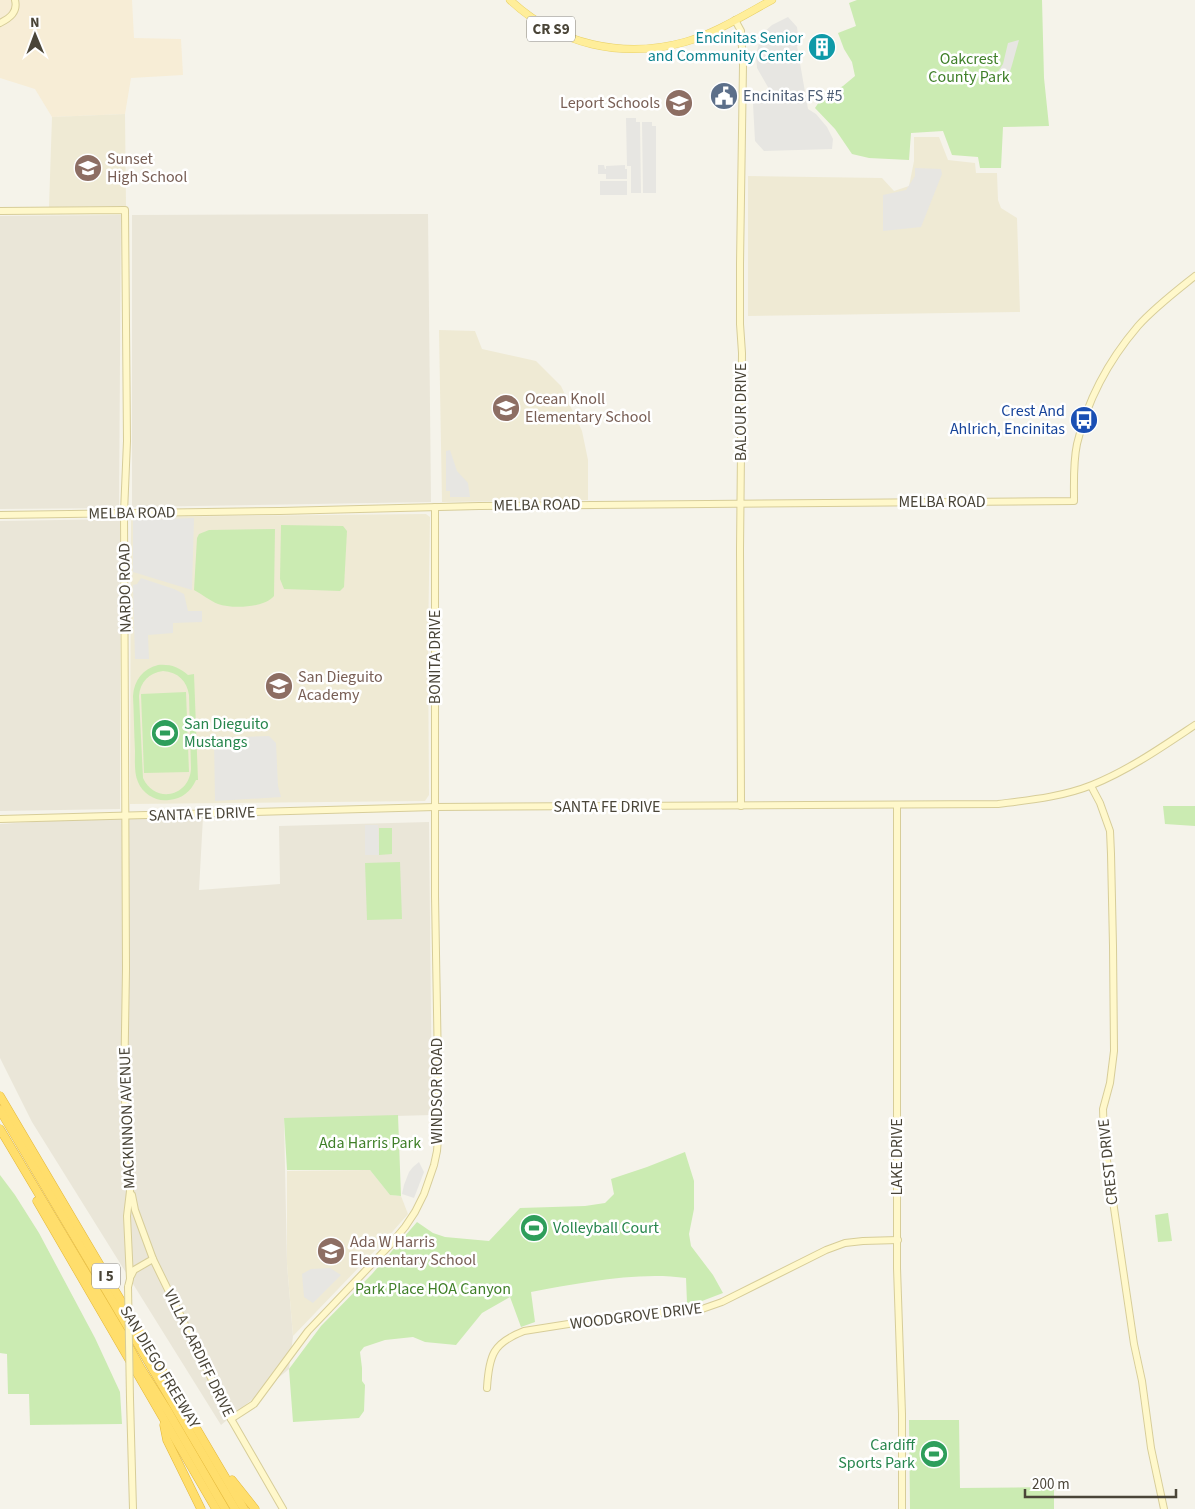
<svg xmlns="http://www.w3.org/2000/svg" width="1195" height="1509" font-family="'Source Sans 3',sans-serif">
  <rect width="100%" height="100%" fill="#f5f3ea"/>
  <g fill="#eae6d8">
    <polygon points="428,214 431,502 132,507 132,215"/>
    <polygon points="121,215 119,508 0,509 0,216"/>
    <polygon points="120,519 120,809 0,811 0,521"/>
    <polygon points="131,816 203,817 199,890 280,884 279,826 429,822 432,1115 284,1119 287,1264 293,1336 289,1369 221,1425 32,1122 0,1058 0,824"/>
  </g>
  <polygon fill="#f7edd6" points="0,0 132,0 134,38 181,39 183,75 131,78 125,114 52,117 35,89 0,78"/>
  <g fill="#efead4">
    <polygon points="125,114 126,206 49,207 52,117"/>
    <polygon points="914,137 939,137 948,160 975,163 976,173 997,173 998,200 1001,208 1017,218 1020,312 748,316 748,176 882,178 894,191 909,186 914,161"/>
    <polygon points="439,330 475,331 482,349 536,361 561,386 582,431 588,460 588,500 442,502"/>
    <polygon points="426,514 430,517 428,640 429,795 425,801 130,804 131,521 134,517"/>
    <polygon points="370,1170 390,1195 401,1196 408,1214 386,1239 293,1336 287,1264 287,1171"/>
  </g>
  <g fill="#cbebb2" fill-rule="evenodd">
    <polygon points="857,0 1042,0 1044,78 1049,126 1003,127 1001,168 980,168 978,157 952,155 943,131 911,133 909,160 869,158 852,154 835,129 815,108 821,99 843,86 855,76 852,62 844,49 838,33 856,26 849,3"/>
    <polygon points="281,525 343,526 347,531 344,587 340,591 284,589 280,579"/>
    <path d="M275,529L274,596C264,608 232,609 218,604C210,601 202,594 194,590L197,538L199,534L209,530Z"/>
    <path d="M158,665C170,664 179,667 188,675L194,674L198,780H196C191,791 182,799 169,800C156,802 143,794 138,782C134,773 135,761 135,751C134,733 134,715 133,696C134,680 143,669 158,665ZM163,671C178,672 187,681 189,695L191,769C189,797 155,804 143,778L139,696C140,682 149,673 163,671Z"/>
    <polygon points="186,692 189,772 144,773 141,694"/>
    <polygon points="1163,806 1195,806 1195,826 1165,824"/>
    <polygon points="379,828 392,828 392,854 379,855"/>
    <polygon points="400,862 402,919 367,920 365,863"/>
    <polygon points="398,1115 401,1196 390,1195 370,1170 287,1170 284,1118"/>
    <path d="M685,1152L694,1181V1209L689,1234L691,1246L713,1275L723,1293L702,1301L687,1303L686,1278C639,1271 578,1283 531,1292L535,1322L521,1327L510,1297L482,1313L456,1345L425,1342L413,1337L385,1340L364,1347L360,1352L362,1368V1381L365,1385L364,1411L359,1418L293,1422L289,1369L321,1326L372,1274L417,1222L433,1233L445,1237L489,1241L520,1208L585,1206L605,1203L614,1194L611,1179L647,1167Z"/>
    <polygon points="0,1175 15,1195 39,1233 95,1338 120,1392 122,1424 30,1425 29,1394 8,1394 7,1354 0,1353"/>
    <polygon points="1168,1213 1172,1241 1158,1242 1155,1215"/>
    <polygon points="909,1420 959,1420 960,1488 1054,1487 1054,1509 910,1509"/>
  </g>
  <g fill="#e7e6e2">
    <polygon points="788,17 797,27 799,45 797,46 808,109 816,114 827,127 833,139 832,149 764,151 755,141 753,104 758,98 774,102 776,101 757,68 756,55 761,35 772,25"/>
    <polygon points="1019,40 1012,65 1007,81 996,75 1003,64 1008,43"/>
    <polygon points="626,118 636,118 636,122 640,122 641,193 631,193 631,166 627,166"/>
    <polygon points="642,122 652,122 652,126 656,126 656,193 643,193"/>
    <polygon points="598,165 604,165 605,169 606,169 606,166 625,165 625,169 627,169 627,179 606,179 606,174 598,174"/>
    <polygon points="915,168 941,169 942,174 921,227 883,231 883,195 906,190 915,176"/>
    <rect x="600" y="181" width="27" height="14"/>
    <polygon points="450,450 457,471 468,483 470,497 450,497 450,491 446,491 446,451"/>
    <polygon points="194,518 192,590 133,572 133,520"/>
    <polygon points="141,578 174,589 184,594 188,611 202,611 202,622 173,623 173,633 148,635 149,659 135,659 133,585 137,584"/>
    <polygon points="269,736 276,743 278,786 281,797 215,801 214,738"/>
    <polygon points="365,825 378,825 379,855 365,855"/>
    <polygon points="419,1162 424,1172 414,1198 402,1194 404,1185 409,1172 413,1167"/>
    <polygon points="330,1268 341,1275 313,1303 304,1297 302,1274 311,1269"/>
  </g>
  <g fill="none" stroke-linecap="round" stroke-linejoin="round">
    <defs>
      <g id="secondary">
        <polyline points="735,20 741,31 743,65 740,264 740,324 742,353 740,550 741,806"/>
        <path d="M0,23C10,18 18,12 15,0"/>
        <polyline points="0,211 125,210 127,441 124,513 126,969 124,1092 130,1151 130,1191 127,1216 130,1279 128,1287"/>
        <path d="M0,515L280,511L479,506L1074,501C1074,482 1073,463 1077,444C1087,401 1109,360 1138,326C1154,308 1175,292 1195,276"/>
        <polyline points="1091,786 1100,803 1110,831 1111,854 1113,946 1114,1051 1110,1083 1103,1109 1104,1140 1134,1344 1142,1381 1151,1448 1164,1509"/>
        <polyline points="897,806 897,1268 902,1414 902,1509"/>
        <path d="M0,819L435,807L998,804C1030,800 1062,797 1092,785C1129,770 1162,747 1195,725"/>
        <polyline points="132,1195 135,1210 153,1259 231,1419 283,1509"/>
        <polyline points="131,1276 134,1270 153,1259"/>
        <path d="M487,1388C489,1355 493,1343 524,1331L632,1314L682,1312L702,1309L722,1302L826,1250L845,1243L863,1241L898,1240"/>
        <polyline points="130,1399 133,1509"/>
        <polyline points="231,1419 254,1404 308,1331 390,1245 405,1227 415,1212 424,1194 434,1165 437,1151 439,1126 435,896 435,507"/>
      </g>
      <path id="primary" d="M510,0C558,45 623,59 685,42C716,33 744,15 772,0"/>
      <g id="highway">
        <polyline points="0,1096 244,1509"/>
        <polyline points="0,1110 235,1509"/>
        <polyline points="0,1129 121,1332 140,1367 169,1413 225,1509"/>
        <polyline points="37,1201 216,1509"/>
        <polyline points="164,1425 167,1440 201,1509"/>
        <polyline points="232,1480 255,1509"/>
      </g>
    </defs>
    <use href="#secondary" stroke="#d7cd99" stroke-width="8"/>
    <use href="#primary" stroke="#e8d066" stroke-width="8"/>
    <use href="#highway" stroke="#e3b737" stroke-width="9"/>
    <use href="#secondary" stroke="#fff8cb" stroke-width="6"/>
    <use href="#primary" stroke="#ffee9a" stroke-width="7"/>
    <use href="#highway" stroke="#ffde6c" stroke-width="8"/>
    <defs>
      <polyline id="secondary-bridge" points="128,1287 130,1399"/>
    </defs>
    <use href="#secondary-bridge" stroke="#d7cd99" stroke-width="8" stroke-linecap="butt"/>
    <use href="#secondary-bridge" stroke="#fff8cb" stroke-width="6"/>
  </g>
  <defs>
    <symbol id="building-disc" viewBox="-11 -11 22 22"><circle r="9.5" fill="#0f9aa8" stroke="#fff"/><path d="M-4-6H4V6H1V3H-1V6H-4ZM-2.5-4.3h1.7v1.8h-1.7ZM.8-4.3h1.7v1.8H.8ZM-2.5-1h1.7V.8h-1.7ZM.8-1h1.7V.8H.8Z" fill="#fff"/></symbol>
    <symbol id="civic-disc" viewBox="-11 -11 22 22"><circle r="9.5" fill="#5c6f8a" stroke="#fff"/><path d="M-.6-6.5H3V-4.5H.6V-3L4-1V1h2V6H-6V1h2V-1L-.6-3ZM-1.2 2.5V6h2.4V2.5Z" fill="#fff"/></symbol>
    <symbol id="school-disc" viewBox="-11 -11 22 22"><circle r="9.5" fill="#8d6e63" stroke="#fff"/><path d="M0-5L7-2L0 1L-7-2ZM-4 1L0 2.5L4 1V4Q0 6-4 4Z" fill="#fff"/></symbol>
    <symbol id="bus-disc" viewBox="-11 -11 22 22"><circle r="9.5" fill="#1a4fb4" stroke="#fff"/><path d="M-5-6H5V4H4V6H2V4H-2V6H-4V4H-5ZM-3.5-4V0h7V-4ZM-3.5 1.2v1.5H-2V1.2ZM2 1.2v1.5H3.5V1.2Z" fill="#fff"/></symbol>
    <symbol id="stadium-disc" viewBox="-11 -11 22 22"><circle r="9.5" fill="#2e9e5b" stroke="#fff"/><path d="M0-5a6.5 5 0 1 0 0 10a6.5 5 0 1 0 0-10ZM-3.5-1.8h7v3.6h-7Z" fill="#fff"/></symbol>
  </defs>
  <g fill-rule="evenodd">
    <use href="#building-disc" x="806" y="31" width="32" height="32"/>
    <use href="#civic-disc" x="708" y="80" width="32" height="32"/>
    <use href="#school-disc" x="663" y="87" width="32" height="32"/>
    <use href="#school-disc" x="72" y="152" width="32" height="32"/>
    <use href="#school-disc" x="490" y="392" width="32" height="32"/>
    <use href="#bus-disc" x="1068" y="404" width="32" height="32"/>
    <use href="#school-disc" x="263" y="670" width="32" height="32"/>
    <use href="#stadium-disc" x="149" y="717" width="32" height="32"/>
    <use href="#stadium-disc" x="518" y="1212" width="32" height="32"/>
    <use href="#school-disc" x="315" y="1235" width="32" height="32"/>
    <use href="#stadium-disc" x="918" y="1438" width="32" height="32"/>
  </g>
  <g text-anchor="middle" dominant-baseline="central" stroke-width="5" stroke-linejoin="round" paint-order="stroke">
    <g fill="#fff" stroke="#807d74" stroke-width="1">
      <rect x="527" y="16.5" width="48" height="25" rx="4"/>
      <rect x="92" y="1263.5" width="28" height="25" rx="4"/>
    </g>
    <g font-size="15" font-weight="bold" fill="#4a4538">
      <text x="551" y="29">CR S9</text>
      <text x="106" y="1276">I 5</text>
    </g>
    <g font-size="16" fill="#0d838f" stroke="#fff" text-anchor="end">
      <text x="803" y="38">Encinitas Senior<tspan x="803" dy="18">and Community Center</tspan></text>
    </g>
    <g font-size="16" fill="#3f7f28" stroke="#fff">
      <text x="969" y="59">Oakcrest<tspan x="969" dy="18">County Park</tspan></text>
      <text x="370" y="1143">Ada Harris Park</text>
      <text x="433" y="1289">Park Place HOA Canyon</text>
    </g>
    <g font-size="16" fill="#4e5e75" stroke="#fff" text-anchor="start">
      <text x="743" y="96">Encinitas FS #5</text>
    </g>
    <g font-size="16" fill="#785e54" stroke="#fff" text-anchor="start">
      <text x="660" y="103" text-anchor="end">Leport Schools</text>
      <text x="107" y="159">Sunset<tspan x="107" dy="18">High School</tspan></text>
      <text x="525" y="399">Ocean Knoll<tspan x="525" dy="18">Elementary School</tspan></text>
      <text x="298" y="677">San Dieguito<tspan x="298" dy="18">Academy</tspan></text>
      <text x="350" y="1242">Ada W Harris<tspan x="350" dy="18">Elementary School</tspan></text>
    </g>
    <g font-size="16" fill="#164399" stroke="#fff" text-anchor="end">
      <text x="1065" y="411">Crest And<tspan x="1065" dy="18">Ahlrich, Encinitas</tspan></text>
    </g>
    <g font-size="16" fill="#4a4538" stroke="#fff">
      <text transform="translate(741 412) rotate(-90)">BALOUR DRIVE</text>
      <text x="942" y="502">MELBA ROAD</text>
      <text transform="translate(537 505) rotate(-1)">MELBA ROAD</text>
      <text transform="translate(132 513) rotate(-1)">MELBA ROAD</text>
      <text transform="translate(125 588) rotate(-91)">NARDO ROAD</text>
      <text transform="translate(435 657) rotate(-90)">BONITA DRIVE</text>
      <text x="607" y="807">SANTA FE DRIVE</text>
      <text transform="translate(202 814) rotate(-2)">SANTA FE DRIVE</text>
      <text transform="translate(437 1091) rotate(-90)">WINDSOR ROAD</text>
      <text transform="translate(127 1118) rotate(-92)">MACKINNON AVENUE</text>
      <text transform="translate(897 1157) rotate(-90)">LAKE DRIVE</text>
      <text transform="translate(1108 1162) rotate(-96)">CREST DRIVE</text>
      <text transform="translate(636 1316) rotate(-7)">WOODGROVE DRIVE</text>
      <text transform="translate(199 1353) rotate(64)">VILLA CARDIFF DRIVE</text>
      <text transform="translate(160 1367) rotate(59)">SAN DIEGO FREEWAY</text>
    </g>
    <g font-size="16" fill="#27864d" stroke="#fff" text-anchor="start">
      <text x="184" y="724">San Dieguito<tspan x="184" dy="18">Mustangs</tspan></text>
      <text x="553" y="1228">Volleyball Court</text>
      <text x="915" y="1445" text-anchor="end">Cardiff<tspan x="915" dy="18">Sports Park</tspan></text>
    </g>
  </g>
  <g transform="translate(35 35) rotate(359)" stroke="#ffffff" stroke-width="4" paint-order="stroke">
  <path d="M0-4L9 19L0 12L-9 19Z" fill="#4a4538"/>
  <text y="-8" font-size="14" font-weight="bold" text-anchor="middle" fill="#4a4538">N</text>
  </g>
  <path d="M1025 1489v8h151v-8" fill="none" stroke="#4a4538" stroke-width="2.5"/>
  <text x="1032" y="1489" font-size="15" fill="#4a4538" stroke="#ffffff" stroke-width="4" paint-order="stroke">200 m</text>
</svg>
